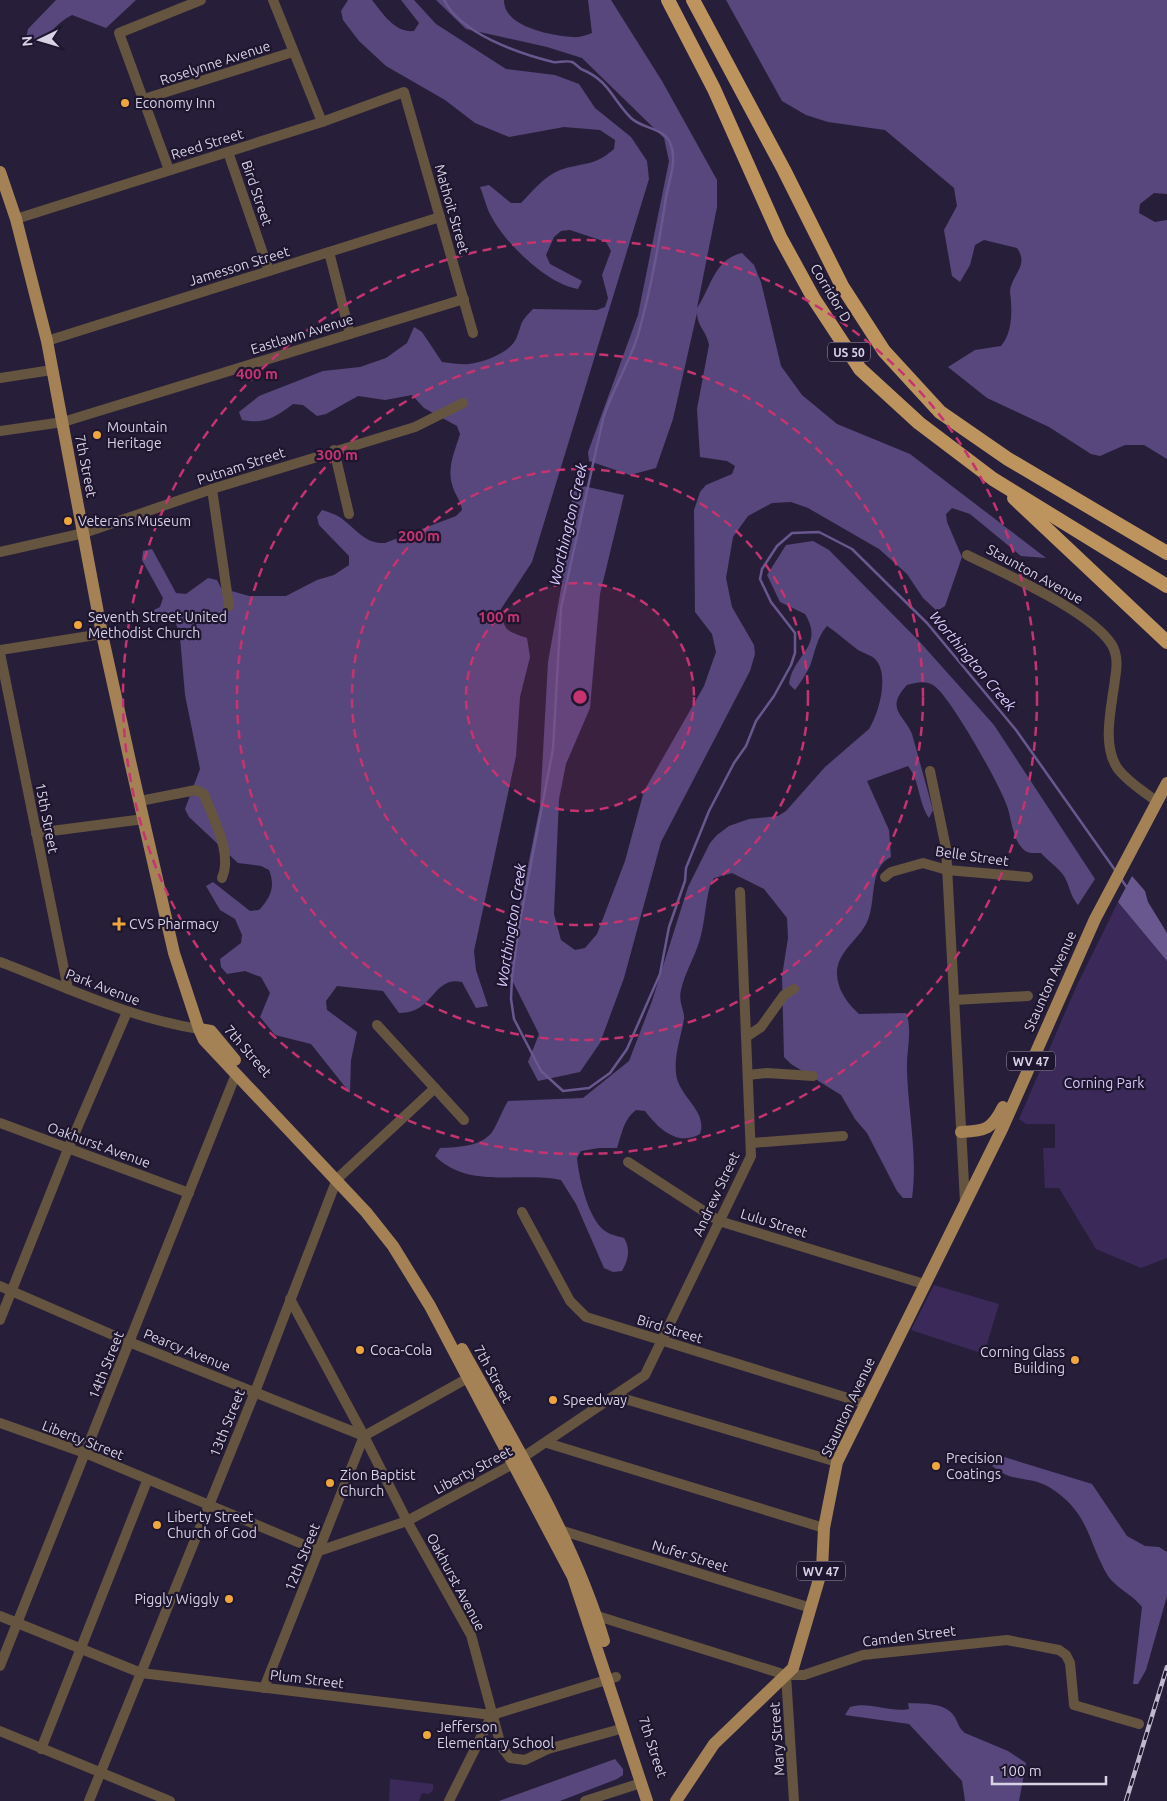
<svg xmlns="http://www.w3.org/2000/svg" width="1167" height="1801" font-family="Ubuntu,sans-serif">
  <rect width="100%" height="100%" fill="#271f39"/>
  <g fill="#3a2959">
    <polygon points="1118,902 1167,961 1167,1258 1141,1268 1096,1249 1059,1188 1045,1188 1043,1148 1055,1148 1055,1124 1026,1124 1019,1119 1077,985"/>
    <polygon points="934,1285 999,1304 984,1354 911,1330"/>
    <polygon points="390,1779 433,1784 433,1790 429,1794 422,1793 419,1801 389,1801"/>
  </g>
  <g fill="#58477d">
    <path d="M56,0H136L106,28L72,15C57,22 49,37 34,43L26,38L28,29Z"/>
    <path d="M348,0H372C383,14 395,33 414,31L419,23L401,0H414L436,24L506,69L555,75L579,84L595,108L631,137L647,161L649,179L532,562L501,609C504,631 506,631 527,638L530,657L520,697L516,756L474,951L476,970L488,1006L476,1008L462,982C432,976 434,1014 399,1013L383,991L337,986L326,1001L327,1010L357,1032L351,1060L350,1093L311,1044L275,1035L260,1017L270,993L261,977L245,971L227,974L221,967L220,959L241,943L242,935L235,919L220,910L206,886L213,882L250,911L259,910C270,898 276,887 269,870L261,866L238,863L189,817L185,809L200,769L185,695L180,637L173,613L147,621L144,615L160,607L163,598L142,560L143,551L152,549L176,593L186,594L208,578L217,580L221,588L249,596H286L317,580L334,575L349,565V556L319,525L317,517L322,510C328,512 335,514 341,518C356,529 365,544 385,543L456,516L462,510C461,500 454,494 452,484C447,467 455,451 460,434L457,426L424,408L412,395L385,400L358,396L326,414L317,416L303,405L293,404C274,418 266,424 242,420L239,412L259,396L323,371L360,367L386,358L407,343L414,327L422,332L442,362C451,363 461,365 469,364C484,362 509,353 516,339C523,323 518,324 533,309L597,310L605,307L608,298L602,275L611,251L606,242L570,230L561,231L554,237L546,255L550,264L582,281L578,289C547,284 505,243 491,216C486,207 484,196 480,187L489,185L511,203H521C532,192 544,176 560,170C583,162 594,167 614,149L615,140L600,130L564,127L509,137L475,123L445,100L386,66L359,41L343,20L341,11Z"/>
    <path d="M436,0H504C503,27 553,36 573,37C579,38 586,35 592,33L588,0H611L662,81L717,180V207L697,308C711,288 714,259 742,253L754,265L761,282L781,366L802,395L837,424L910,454L1046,558L1021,556L970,514L952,508L946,514L947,522L962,557L945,606L937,611L923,598L907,574L879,549L808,508L791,502L772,503L748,516L733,537L726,578L732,607L754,645L755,654L750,671L661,842L624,978L600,1043L580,1072L538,1081L528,1062L539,1034L507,970L540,806L548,662L562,583L574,484L624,495L600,594L590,708L566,764L559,799L554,914L561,940L575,950L585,948L597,934L625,861L644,791L704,686L716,652L712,634L695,612L694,510L700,492L706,485L732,474L735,466L727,461L700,457L697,409L709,345C707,332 697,326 697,313L673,419L656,468L630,475L589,461L588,452L638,315L669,161L664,138L582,58L547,47L466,29Z"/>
    <path d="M726,0H1167V194L1154,193L1140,204L1139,213L1155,222L1167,220V459L1144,445H1125L1100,456L1091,454L1049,427L987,398L948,367L975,350L1001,346C1011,334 1012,317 1011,302C1011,297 1009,291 1011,286C1016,271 1028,264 1017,248L984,240L975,245L970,265L960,282L952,276L944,230L957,206L954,188L885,130L828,122L806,115L782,101Z"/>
    <path d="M813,541L829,550L919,641L994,725L1095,879L1078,905C1070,896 1070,886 1064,876C1058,867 1048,861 1041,853C1034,853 1028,854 1023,849C1012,838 1012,820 1007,806C1000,785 949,694 933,685C924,680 915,683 907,685C885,709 903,713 912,734L933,810L929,818C918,802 920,781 908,766L867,781L889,830L891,857C868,868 877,901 867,922C859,940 836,952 837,975C838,991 848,1004 859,1014L906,1013C913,1030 906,1052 907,1070C908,1112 918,1156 912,1198H903L897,1191L867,1133L855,1119L841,1095L791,1064L784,1057L782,976L788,938L787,918L764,889L732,873L714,878L710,886C705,904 705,922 700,939C695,957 685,972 681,990C678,1002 685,1011 684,1019C681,1037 674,1055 676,1073C678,1097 708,1110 700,1134C677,1147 658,1128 645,1111L636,1110C623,1120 622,1134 617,1148H599L581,1151L577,1158C579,1178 588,1219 605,1231C610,1235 618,1236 624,1238C631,1250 628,1260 622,1271L613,1272L604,1268L576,1204L561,1180C518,1171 470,1190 435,1156L440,1148C458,1147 484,1147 494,1129C499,1120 502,1111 508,1101L583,1098L629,1061L652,1001L688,887L710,843L717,835L729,826L749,819L778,816L786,811L825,767L869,729C879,713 890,674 875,659C871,655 863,653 858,650C847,642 838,633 827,626C817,637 815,652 810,666C806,674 801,682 795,690L789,684C793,654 825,647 805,614L780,602L767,575L786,545Z"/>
    <path d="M1004,1457L1092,1484L1127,1536L1145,1546L1159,1547L1167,1552V1596L1146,1670L1138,1684H1133L1142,1607C1132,1594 1116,1588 1108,1576C1087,1541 1090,1512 1049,1487C1036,1479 1023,1480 1009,1476C1003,1474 997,1469 992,1466Z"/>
    <path d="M908,1703C923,1704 945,1702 954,1716C959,1723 958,1728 965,1733L1008,1751L1026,1763L1019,1801H965L962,1781L909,1724L845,1715L850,1707C870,1701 889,1713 909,1709Z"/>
    <polygon points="615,1759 623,1769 623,1775 617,1779 560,1801 499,1801"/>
  </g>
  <polygon fill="#69588f" points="1132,876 1145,891 1148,902 1167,933 1167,961 1118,902"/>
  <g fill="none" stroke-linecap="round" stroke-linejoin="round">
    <g stroke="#69588f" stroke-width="2.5">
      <path d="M444,0C461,34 518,53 553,62C559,63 566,60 572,62C575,63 578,67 581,69C610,81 611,98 631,118C642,129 665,127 671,145C677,161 669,181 666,197C659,244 651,290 638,335C629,364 612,390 603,419L561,608L553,749L519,926L512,977L511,999L514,1019L541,1071L563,1091L589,1088L610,1073L627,1049L660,974L669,927L685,881L686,868L709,811L734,763L746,746L756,721L774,696L791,665L795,653V633L771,602L760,579L762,569L777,546L792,533L819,532L852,549L927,623L1016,730L1115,870"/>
      <polyline points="1121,879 1128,889"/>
    </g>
    <g stroke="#65543f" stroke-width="10">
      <polyline points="273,0 322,122"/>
      <polyline points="144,99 293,52"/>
      <polyline points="228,152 269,271"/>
      <polyline points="169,170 119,33 201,0"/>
      <polyline points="16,219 322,122 404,92 473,333"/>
      <polyline points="329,252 350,334"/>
      <polyline points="47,341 440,217"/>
      <polyline points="0,378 52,370"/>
      <polyline points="0,431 63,422 464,299"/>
      <polyline points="334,450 349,514"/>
      <polyline points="212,489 229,606"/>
      <polyline points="0,552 84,533 212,489 415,427 463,403"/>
      <path d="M967,555C1005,574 1091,611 1112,645C1118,656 1117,667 1115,679C1112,706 1101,745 1118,769C1128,782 1143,791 1156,801"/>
      <polyline points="0,650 102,634"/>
      <polyline points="0,653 68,989"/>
      <polyline points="930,771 946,848 965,1202"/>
      <path d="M140,801L196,790L204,794C213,819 233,853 222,878"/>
      <polyline points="36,833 144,819"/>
      <polyline points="885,877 891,872 923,863 947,870 1028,877"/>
      <path d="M0,962C66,987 129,1018 199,1029"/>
      <polyline points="954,1000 1028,996"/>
      <polyline points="377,1025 464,1120"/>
      <polyline points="746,1037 761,1027 784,995 794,989"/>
      <polyline points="748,1075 767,1073 813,1076"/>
      <polyline points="0,1123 189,1193"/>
      <polyline points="751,1143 843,1136"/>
      <polyline points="628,1162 719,1221 924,1284"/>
      <polyline points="522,1212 570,1301 586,1317 864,1403"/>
      <polyline points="0,1286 129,1342 364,1436"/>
      <polyline points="290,1299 364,1436 407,1521 471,1635 501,1746 510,1758 525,1760 548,1749 624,1728"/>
      <polyline points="0,1320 68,1149 127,1012"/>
      <polyline points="615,1396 837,1462"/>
      <polyline points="0,1423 85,1453 319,1551 407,1521 513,1464 645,1375 751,1156 740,892"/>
      <polyline points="364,1436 468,1378"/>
      <polyline points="547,1443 824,1528"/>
      <polyline points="560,1530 811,1608"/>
      <polyline points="591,1614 786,1675 804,1675 863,1655 1007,1640 1059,1650 1066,1655 1070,1663 1074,1705 1139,1724"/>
      <polyline points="0,1616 141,1673 492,1715 616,1677"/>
      <polyline points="0,1666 236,1074"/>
      <polyline points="786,1675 794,1801"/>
      <polyline points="264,1688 364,1436"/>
      <polyline points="0,1731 170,1801"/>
      <polyline points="41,1749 147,1481"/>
      <polyline points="89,1801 255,1392 337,1179 435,1088"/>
      <polyline points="449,1801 492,1715"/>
      <polyline points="585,1801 641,1783"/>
    </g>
    <g stroke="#a58256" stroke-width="12">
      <polyline points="0,172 16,219 47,341 102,634 130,761 174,953 199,1029 204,1040 366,1212 393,1246 430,1306 573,1577 647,1801"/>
      <polyline points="199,1029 211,1031 235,1060"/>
      <path d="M961,1132C986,1131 992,1129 1003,1107"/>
      <path d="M462,1349C514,1443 573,1537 604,1641"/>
      <polyline points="676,1801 714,1744 793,1668 822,1569 824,1528 837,1462 1002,1129 1095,919 1167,783"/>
    </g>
    <g stroke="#be945e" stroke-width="14">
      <polyline points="668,0 714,89 780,237 814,299 860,369 919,423 993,479 1167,586"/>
      <polyline points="693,0 784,170 842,286 884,351 940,412 1008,459 1167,553"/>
      <polyline points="1014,498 1167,642"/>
    </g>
    <defs>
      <polyline id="rail" points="1126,1801 1167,1667"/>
    </defs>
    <use href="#rail" stroke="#beb9cc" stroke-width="4.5"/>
    <use href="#rail" stroke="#1e152f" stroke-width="2.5" stroke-dasharray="8" stroke-linecap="butt"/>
  </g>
  <circle cx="580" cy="697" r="114" fill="#c53470" fill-opacity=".12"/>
  <g fill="none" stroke="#c53470" stroke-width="2.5" stroke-dasharray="9 6">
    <circle cx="580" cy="697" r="114"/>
    <circle cx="580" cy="697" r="228"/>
    <circle cx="580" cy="697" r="343"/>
    <circle cx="580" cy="697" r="457"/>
  </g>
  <g fill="#efa73d" stroke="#1e152f" stroke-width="2">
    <circle cx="125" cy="103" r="5"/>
    <circle cx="97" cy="435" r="5"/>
    <circle cx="68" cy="521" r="5"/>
    <circle cx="78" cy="625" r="5"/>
    <path d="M116.5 916.5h5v5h5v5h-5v5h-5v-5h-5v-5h5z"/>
    <circle cx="360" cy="1350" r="5"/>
    <circle cx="1075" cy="1360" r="5"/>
    <circle cx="553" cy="1400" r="5"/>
    <circle cx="936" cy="1466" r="5"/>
    <circle cx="330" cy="1483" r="5"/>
    <circle cx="157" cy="1525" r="5"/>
    <circle cx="229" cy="1599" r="5"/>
    <circle cx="427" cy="1735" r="5"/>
  </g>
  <g text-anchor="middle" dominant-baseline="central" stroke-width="4.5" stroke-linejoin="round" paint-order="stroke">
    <g fill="#1e152f" stroke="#a099ae" stroke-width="1">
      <rect x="828" y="342.5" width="42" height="19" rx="4"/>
      <rect x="1007" y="1051.5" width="48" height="19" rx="4"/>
      <rect x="797" y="1561.5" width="48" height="19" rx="4"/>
    </g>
    <g font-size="12" font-weight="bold" fill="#d7d2e4">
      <text x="849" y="352">US 50</text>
      <text x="1031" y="1061">WV 47</text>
      <text x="821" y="1571">WV 47</text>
    </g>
    <g font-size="14" fill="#d7d2e4" stroke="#1e152f">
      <text transform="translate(215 63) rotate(-18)">Roselynne Avenue</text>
      <text transform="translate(207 144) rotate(-17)">Reed Street</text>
      <text transform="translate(257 193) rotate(71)">Bird Street</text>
      <text transform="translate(452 209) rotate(74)">Mathoit Street</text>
      <text transform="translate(239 266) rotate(-17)">Jamesson Street</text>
      <text transform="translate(831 293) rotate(59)">Corridor D</text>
      <text transform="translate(302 334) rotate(-17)">Eastlawn Avenue</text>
      <text transform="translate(86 466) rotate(79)">7th Street</text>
      <text transform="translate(241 466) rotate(-18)">Putnam Street</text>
      <text transform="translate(1035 574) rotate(29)">Staunton Avenue</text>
      <text transform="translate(47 818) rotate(79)">15th Street</text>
      <text transform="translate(972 856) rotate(8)">Belle Street</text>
      <text transform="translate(1050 981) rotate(-66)">Staunton Avenue</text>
      <text transform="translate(103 987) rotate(21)">Park Avenue</text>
      <text transform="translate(248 1051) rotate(49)">7th Street</text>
      <text transform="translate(99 1145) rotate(20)">Oakhurst Avenue</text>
      <text transform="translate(716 1194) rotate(-65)">Andrew Street</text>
      <text transform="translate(774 1223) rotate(17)">Lulu Street</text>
      <text transform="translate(670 1329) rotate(17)">Bird Street</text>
      <text transform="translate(187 1350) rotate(22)">Pearcy Avenue</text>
      <text transform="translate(106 1365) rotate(-68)">14th Street</text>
      <text transform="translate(493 1374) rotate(61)">7th Street</text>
      <text transform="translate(848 1407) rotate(-65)">Staunton Avenue</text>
      <text transform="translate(227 1423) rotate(-68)">13th Street</text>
      <text transform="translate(83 1440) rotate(21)">Liberty Street</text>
      <text transform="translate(473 1470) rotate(-28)">Liberty Street</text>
      <text transform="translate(690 1556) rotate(17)">Nufer Street</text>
      <text transform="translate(302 1557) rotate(-68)">12th Street</text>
      <text transform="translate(456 1582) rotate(62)">Oakhurst Avenue</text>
      <text transform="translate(909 1636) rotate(-7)">Camden Street</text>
      <text transform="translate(307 1679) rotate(7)">Plum Street</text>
      <text transform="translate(777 1739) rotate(-94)">Mary Street</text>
      <text transform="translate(653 1747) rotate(72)">7th Street</text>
    </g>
    <g font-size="14" fill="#d7d2e4" stroke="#1e152f" text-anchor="start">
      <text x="135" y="103">Economy Inn</text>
      <text x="107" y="427">Mountain<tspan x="107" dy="16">Heritage</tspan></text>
      <text x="78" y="521">Veterans Museum</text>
      <text x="88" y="617">Seventh Street United<tspan x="88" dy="16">Methodist Church</tspan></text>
      <text x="129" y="924">CVS Pharmacy</text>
      <text x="370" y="1350">Coca-Cola</text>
      <text x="1065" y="1352" text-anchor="end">Corning Glass<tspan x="1065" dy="16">Building</tspan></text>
      <text x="563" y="1400">Speedway</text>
      <text x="946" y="1458">Precision<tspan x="946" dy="16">Coatings</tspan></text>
      <text x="340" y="1475">Zion Baptist<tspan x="340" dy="16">Church</tspan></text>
      <text x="167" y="1517">Liberty Street<tspan x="167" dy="16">Church of God</tspan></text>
      <text x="219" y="1599" text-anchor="end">Piggly Wiggly</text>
      <text x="437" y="1727">Jefferson<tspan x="437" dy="16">Elementary School</tspan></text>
    </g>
    <g font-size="14" fill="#d4c7f9" stroke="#1e152f">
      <text x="1104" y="1083">Corning Park</text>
    </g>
    <g font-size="15" font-style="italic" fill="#daccfe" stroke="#1e152f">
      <text transform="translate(568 524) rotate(-77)">Worthington Creek</text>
      <text transform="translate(973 661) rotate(50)">Worthington Creek</text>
      <text transform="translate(511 925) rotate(-81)">Worthington Creek</text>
    </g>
  </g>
  <circle cx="580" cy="697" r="8" fill="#c53470" stroke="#1e152f" stroke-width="2.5"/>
  <g font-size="15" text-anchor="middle" font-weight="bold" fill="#c53470" stroke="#1e152f" stroke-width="4.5" stroke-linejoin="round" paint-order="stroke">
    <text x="257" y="379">400 m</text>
    <text x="337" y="460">300 m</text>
    <text x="419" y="541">200 m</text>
    <text x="499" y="622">100 m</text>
  </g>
  <g transform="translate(40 40) rotate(265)" stroke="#1e152f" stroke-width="4" paint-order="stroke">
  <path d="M0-4L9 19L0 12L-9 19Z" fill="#d7d2e4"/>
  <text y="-8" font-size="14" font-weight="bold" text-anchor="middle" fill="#d7d2e4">N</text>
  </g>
  <path d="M992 1776v8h114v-8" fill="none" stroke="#d7d2e4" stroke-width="2.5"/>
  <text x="1000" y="1776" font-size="15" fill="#d7d2e4" stroke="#1e152f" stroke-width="4" paint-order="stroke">100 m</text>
</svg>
